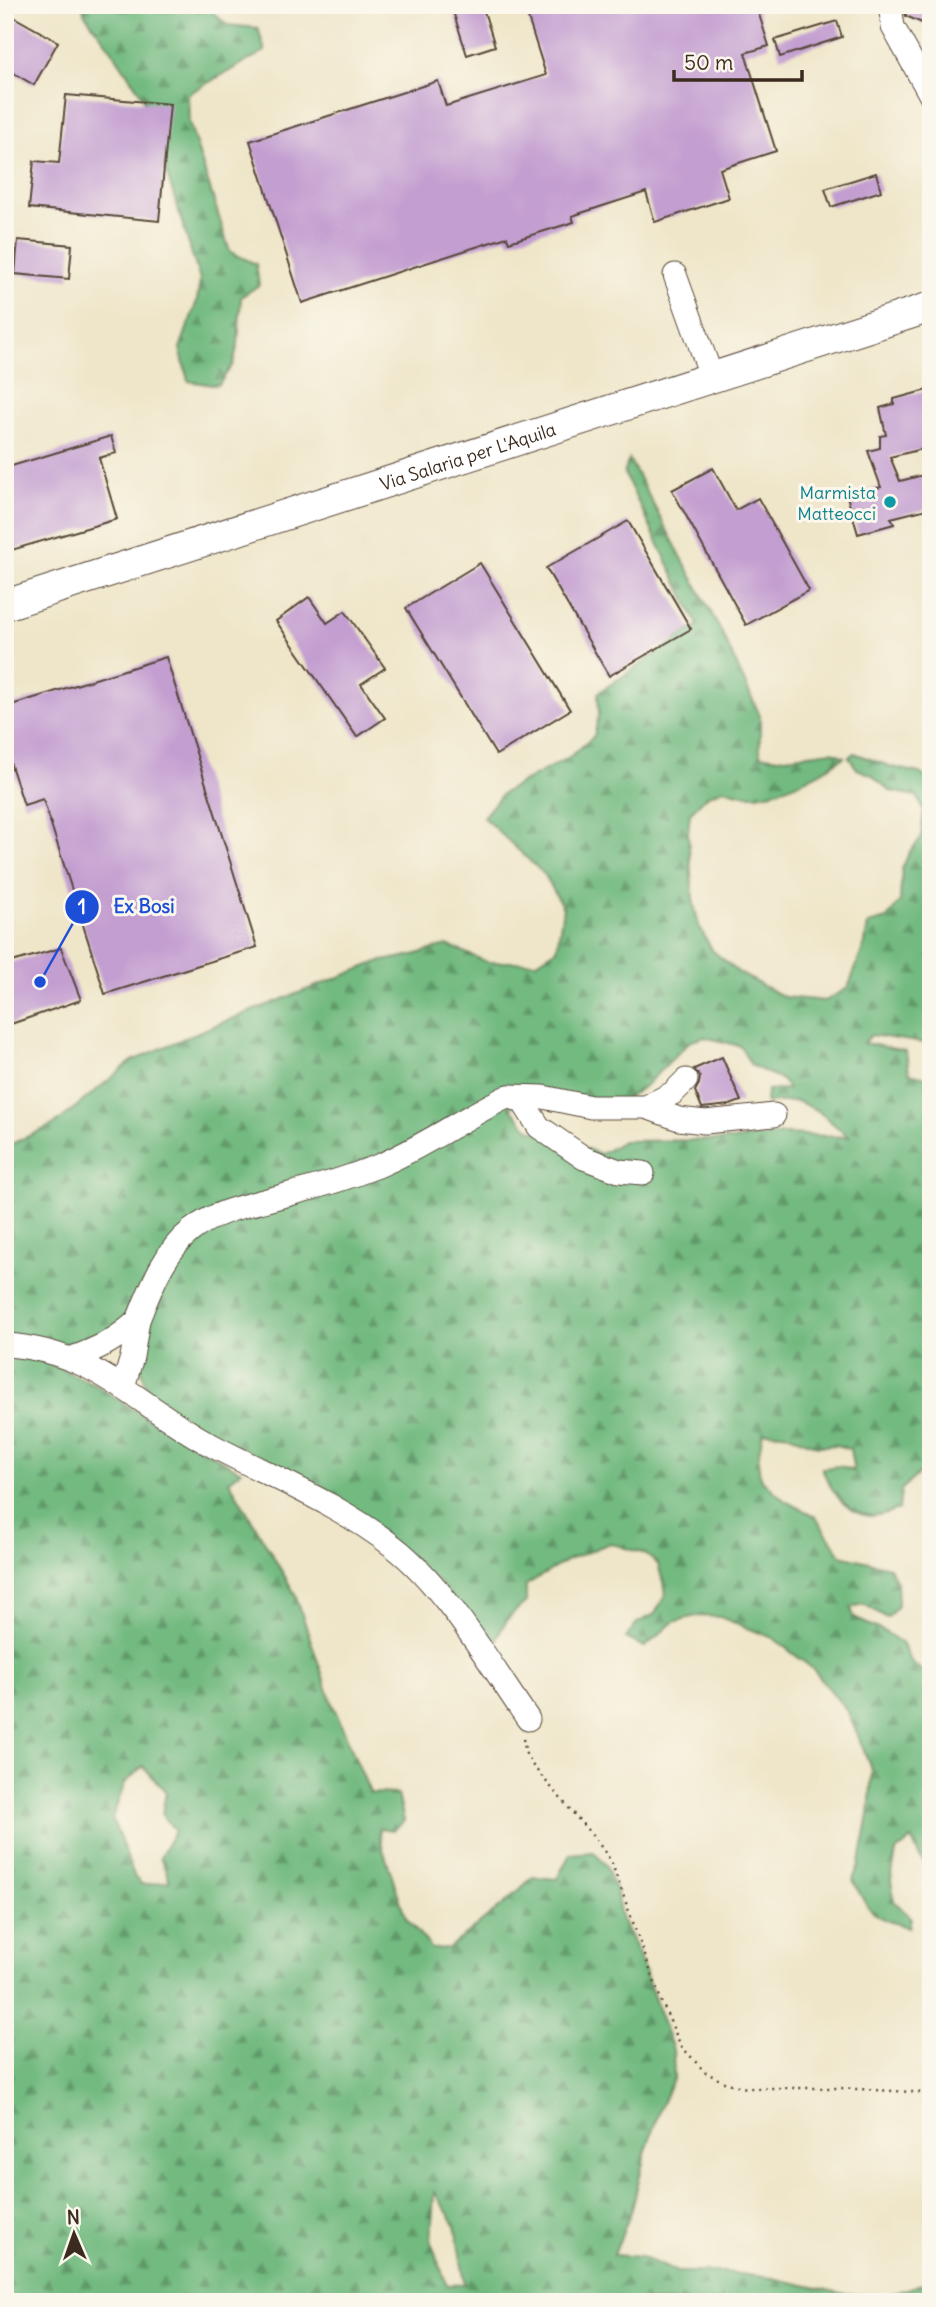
<svg xmlns="http://www.w3.org/2000/svg" width="936" height="2307" font-family="Delius,sans-serif">
  <defs>
    <pattern id="forest-firs" width="22" height="20" patternUnits="userSpaceOnUse" patternTransform="scale(1.75)"><rect width="22" height="20" fill="#72ba80"/><path d="M5 1l3.5 6h-7zM16 11l3.5 6h-7z" fill="#5f9768"/></pattern>
  </defs>
  <rect width="100%" height="100%" fill="#fbf7ec"/>
  <filter id="ink" filterUnits="userSpaceOnUse"><feTurbulence type="fractalNoise" baseFrequency=".0143" numOctaves="2"/><feDisplacementMap in="SourceGraphic" scale="14" xChannelSelector="R" yChannelSelector="G"/><feConvolveMatrix kernelMatrix="1 2 1 2 8 2 1 2 1" color-interpolation-filters="sRGB"/></filter>
  <filter id="wash" filterUnits="userSpaceOnUse"><feTurbulence type="fractalNoise" baseFrequency=".00686" numOctaves="4" result="noise"/><feDisplacementMap in="SourceGraphic" scale="28" xChannelSelector="R" yChannelSelector="G"/><feGaussianBlur stdDeviation="1.57" result="paint"/><feColorMatrix in="noise" values="0 0 0 0 0 0 0 0 0 0 0 0 0 0 0 0 0 1.4 0 .05"/><feComposite in="paint" operator="in"/></filter>
  <g filter="url(#wash)">
    <rect width="100%" height="100%" fill="#efe6c9"/>
    <g fill="url(#forest-firs)" stroke="#56724f" stroke-width="2" fill-rule="evenodd">
      <polygon points="83,5 167,5 170,9 209,9 227,25 258,28 265,51 188,94 189,122 230,252 256,264 259,285 241,297 238,344 233,364 219,384 213,385 188,381 180,348 197,301 200,280 143,97 111,49 84,13"/>
      <path d="M629,459L721,631L760,716V755L778,758L832,751L844,757C819,774 788,791 757,795C745,796 735,792 724,789L708,795L690,813L688,833L693,900L699,926L712,950L739,973L784,997L825,1001L848,988L865,943L868,924L887,919L900,901L902,869L909,853L921,838L924,812L917,796L890,791L872,775L857,769L849,757L854,753L892,767L919,773L931,780V1044L871,1035L864,1043L906,1051L909,1073L931,1078V1462L901,1490L899,1509C890,1512 880,1516 871,1516C846,1514 830,1490 822,1468L840,1466L854,1471L850,1449L836,1445L818,1446L784,1433L763,1432L758,1458L760,1478L785,1501L815,1516L841,1555L889,1567L897,1583L898,1606L887,1618L864,1604L851,1607L854,1618L885,1632L900,1642L910,1660L931,1680V1872L918,1854L912,1839L896,1852L891,1880L894,1901L911,1918L909,1927C873,1918 869,1913 853,1880L860,1862L869,1815L872,1770L848,1712L813,1669L773,1638L720,1617L696,1616L673,1622L645,1647L626,1638L637,1623L655,1614L666,1593L658,1564L645,1554L610,1543L568,1560L526,1585V1602C510,1615 500,1626 495,1646L439,1583L276,1469L167,1408L147,1390L138,1356L140,1337L75,1344L5,1336V1147L55,1124L132,1061L201,1031L378,962L414,955L447,945L487,962H537L557,949L563,908L545,875L483,817L503,793L571,756L594,736L599,715L598,693L698,625L624,473ZM704,1037L740,1046L751,1065L782,1080L788,1089L767,1090L766,1103L797,1101L817,1110L849,1137L783,1134L733,1140L623,1141L601,1154L529,1129L509,1106L620,1103L646,1085L689,1042Z"/>
      <path d="M5,1354L32,1356L94,1384L151,1421L241,1471L229,1481L295,1594L332,1703L370,1793L398,1794L404,1821L394,1830L379,1828L381,1843L406,1918L432,1949L449,1948L504,1904L533,1877L557,1879L570,1854L594,1852L606,1865L616,1892L621,1917L638,1953L673,2050L674,2077L660,2108L646,2150L632,2209L614,2255L641,2257L677,2272H723L772,2278L846,2294L885,2296L931,2281V2302H5ZM143,1766L166,1792L162,1814L175,1831L160,1857L170,1881L143,1885L135,1878L112,1818L125,1783ZM434,2192L455,2224L465,2284L447,2285L431,2242Z"/>
    </g>
    <g id="blocks">
      <g fill="#c39ed0">
        <polygon points="451,5 482,5 495,46 467,55"/>
        <polygon points="524,5 756,5 769,46 745,53 776,151 720,169 729,198 655,222 646,192 572,216 574,222 509,242 507,237 302,303 250,141 438,81 446,106 546,75"/>
        <polygon points="904,5 931,5 931,27 906,16"/>
        <polygon points="5,12 58,42 34,85 5,68"/>
        <polygon points="837,21 842,37 780,57 775,40"/>
        <polygon points="66,95 170,104 159,221 29,208 34,161 59,163"/>
        <polygon points="876,173 881,191 831,207 825,189"/>
        <polygon points="18,240 72,245 69,279 15,274"/>
        <polygon points="927,390 931,403 931,447 890,457 900,481 931,473 931,508 891,518 894,524 858,534 847,496 881,487 868,451 880,448 880,436 886,435 880,408 894,404 894,399"/>
        <polygon points="111,436 116,453 99,458 117,519 5,552 5,468"/>
        <polygon points="713,468 736,510 758,498 809,590 746,625 672,490"/>
        <polygon points="628,521 691,629 609,676 546,568"/>
        <polygon points="480,563 570,710 496,755 406,608"/>
        <polygon points="309,597 327,623 345,611 385,668 361,684 385,718 357,737 276,621"/>
        <polygon points="166,657 257,947 105,994 43,799 24,805 5,747 5,707"/>
        <polygon points="61,948 81,1000 5,1026 5,964"/>
        <polygon points="722,1057 741,1101 730,1105 702,1108 695,1091 699,1084 700,1077 694,1069"/>
      </g>
    </g>
  </g>
  <g filter="url(#ink)">
    <use href="#blocks" fill-opacity="0" stroke="#564638" stroke-width="2"/>
    <g fill="none" stroke-linecap="round" stroke-linejoin="round">
      <defs>
        <g id="minor">
          <polyline points="890,5 893,27 931,96"/>
          <polyline points="675,275 712,378"/>
          <polyline points="509,1096 543,1097 591,1107 646,1107 673,1093 686,1080"/>
          <polyline points="646,1107 679,1119 705,1122 774,1115"/>
          <path d="M138,1320C151,1288 164,1251 192,1230C219,1209 254,1204 286,1195C318,1187 348,1178 378,1166C424,1147 464,1117 509,1096L523,1102L539,1127L584,1158L619,1171L643,1173"/>
          <path d="M5,1345C96,1350 139,1407 213,1446C274,1478 339,1504 394,1547C446,1587 490,1665 528,1719"/>
          <path d="M72,1358C98,1349 118,1339 138,1320L132,1357L123,1387"/>
        </g>
        <g id="major">
          <path id="s1" d="M5,605L931,307"/>
        </g>
      </defs>
      <use href="#minor" stroke="#564638" stroke-width="25"/>
      <use href="#major" stroke="#564638" stroke-width="32"/>
      <g stroke="#564638" stroke-width="2.5" stroke-dasharray="2 5" stroke-linecap="butt">
        <polyline points="931,1476 927,1479 931,1482"/>
        <polyline points="523,1739 526,1754 533,1766 597,1841 611,1861 662,2003 681,2046 705,2072 724,2082 746,2088 839,2088 931,2093"/>
      </g>
      <use href="#minor" stroke="#fff" stroke-width="23"/>
      <use href="#major" stroke="#fff" stroke-width="30"/>
    </g>
  </g>
  <circle fill="#0f9aa8" stroke="#fbf7ec" stroke-width="2.5" cx="890" cy="502" r="7"/>
  <g text-anchor="middle" dominant-baseline="central" stroke-width="6" stroke-linejoin="round" paint-order="stroke">
    <g font-size="18" fill="#3b2a1e" stroke="#fbf7ec">
      <text stroke="none"><textPath href="#s1" startOffset="486">Via Salaria per L'Aquila</textPath></text>
    </g>
    <g font-size="18" fill="#0d838f" stroke="#fbf7ec" text-anchor="end">
      <text x="876" y="492">Marmista<tspan x="876" dy="21">Matteocci</tspan></text>
    </g>
  </g>
  <path fill="none" stroke="#1d4ed8" stroke-width="2.5" d="M40 982L82 907"/>
  <g fill="#1d4ed8" stroke="#fbf7ec" stroke-width="2.5">
    <circle cx="40" cy="982" r="7"/>
    <circle cx="82" cy="907" r="18"/>
  </g>
  <g font-size="21" text-anchor="middle" font-weight="bold" fill="#fff">
    <text x="82" y="914">1</text>
  </g>
  <g font-size="19" text-anchor="middle" font-weight="bold" fill="#1d4ed8" stroke="#fbf7ec" stroke-width="6" stroke-linejoin="round" paint-order="stroke">
    <text x="144" y="913">Ex Bosi</text>
  </g>
  <rect width="936" height="2307" fill="none" stroke="#fbf7ec" stroke-width="28"/>
  <g transform="translate(74 2234) rotate(358)" stroke="#fbf7ec" stroke-width="5" paint-order="stroke">
  <path d="M0-5L12 26L0 18L-12 26Z" fill="#3b2a1e"/>
  <text y="-10" font-size="19" font-weight="bold" text-anchor="middle" fill="#3b2a1e">N</text>
  </g>
  <path d="M674 70v10h128v-10" fill="none" stroke="#3b2a1e" stroke-width="3.5"/>
  <text x="684" y="70" font-size="21" fill="#3b2a1e" stroke="#fbf7ec" stroke-width="5" paint-order="stroke">50 m</text>
</svg>
